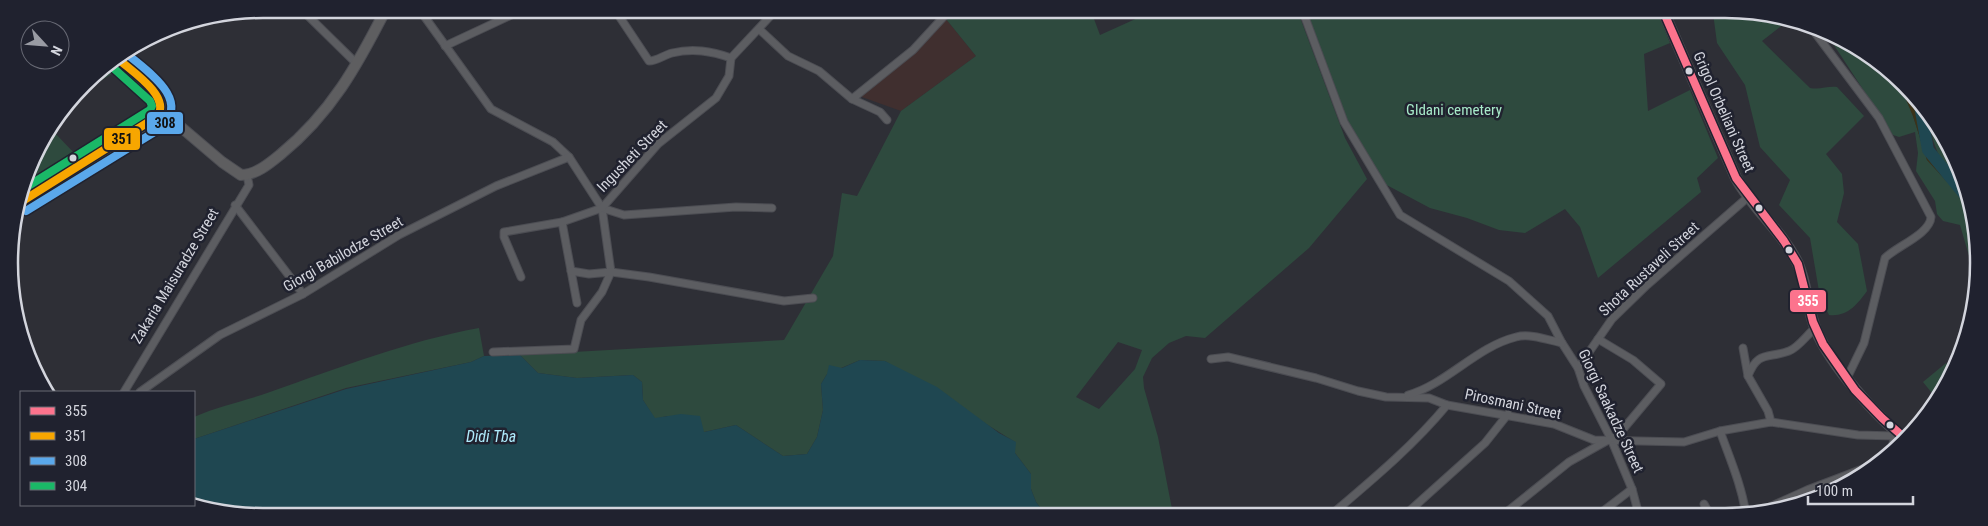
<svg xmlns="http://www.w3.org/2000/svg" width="1988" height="526" font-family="'Roboto Condensed',sans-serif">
  <rect width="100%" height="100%" fill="#2e2f36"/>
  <polygon fill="#402f2f" points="946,19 976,56 901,111 859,96"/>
  <g fill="#2e4a3e" fill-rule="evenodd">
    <path d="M955,11H1091L1100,35L1151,12H1298L1345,138L1367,179L1309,248L1205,338L1186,336L1169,343L1152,358L1143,377L1144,388L1158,437L1173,514H1045L1036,502L1031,489V474L1015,453V442L885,361L860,360L827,374L821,384L823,410L817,437L807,454L783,456L736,425L704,432L667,416L655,419L643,400L642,382L633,375L577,378L538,373L520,355L784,340L833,256L842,193L857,196L901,111L976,56L946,19ZM1118,342L1142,350L1135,369L1099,409L1076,397Z"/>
    <polygon points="1307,12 1658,13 1670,43 1644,54 1648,111 1690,90 1718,158 1697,178 1701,192 1598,278 1580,227 1565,209 1525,233 1499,230 1467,218 1430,208 1381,182 1350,127"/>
    <path d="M1713,13L1774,14L1789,20L1762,41L1810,88C1820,90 1827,86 1837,87L1864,116L1826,154L1842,174L1844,193L1837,222L1858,244L1867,291C1857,305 1847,317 1829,315L1820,297L1810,238L1779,205L1790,180L1760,147L1745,85L1717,43Z"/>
    <polygon points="1828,36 1866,51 1900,85 1913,116 1927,160 1961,197 1973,217 1974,273 1960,225 1943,221 1937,214 1935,201 1916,171 1918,153 1915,132 1899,137 1893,135"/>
    <polygon points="111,62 118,70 78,95 95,72"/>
    <path d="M1927,112L1936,122L1965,191C1939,160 1934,152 1927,112Z"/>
    <polygon points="51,129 76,155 25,188 35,150"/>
    <path d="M479,328L484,356L471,362L346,388L194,439V417C218,406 245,401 270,392C338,368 408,341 479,328Z"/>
    <polygon points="1946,363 1953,370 1945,390 1936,398 1923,382"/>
  </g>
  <path fill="#3b3319" d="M1900,85C1907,93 1923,103 1927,113C1931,122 1929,134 1932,144C1942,173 1974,189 1974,221L1961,197L1927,160L1913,116Z"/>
  <polygon fill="#1f4751" points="520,355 538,373 577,378 633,375 642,382 643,400 655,418 681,414 700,416 704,432 736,425 783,456 807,454 817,437 823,410 821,384 827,374 829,365 842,368 860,360 885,361 937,387 999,433 1016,442 1015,453 1031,474 1031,489 1036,502 1045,514 214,512 193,505 194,439 346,389 471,362 484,356"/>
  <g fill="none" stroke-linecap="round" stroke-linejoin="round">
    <polyline stroke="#1f4751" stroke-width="12" points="1920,106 1928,150 1969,200"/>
    <defs>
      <g id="street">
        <polyline points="301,9 357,64"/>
        <polyline points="419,9 491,109 553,142 569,157 602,208 611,272 602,292 581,320 574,349 493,352"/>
        <path d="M615,10L649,61C657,61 664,55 672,53C693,48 711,51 731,58"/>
        <polyline points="1303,12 1344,122 1400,215 1509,281 1548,316 1562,343 1578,368 1584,386 1611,439 1632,489 1639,515"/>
        <polyline points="759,29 788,56 819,71 852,99 880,112 887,120"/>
        <path d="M1813,30L1879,118L1931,217C1930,234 1897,246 1885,258L1864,343L1847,378"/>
        <polyline points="445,46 522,10"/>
        <polyline points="852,99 913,50 949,11"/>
        <polyline points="235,205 303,294"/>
        <polyline points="602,208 624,215 736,207 772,208"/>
        <polyline points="562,222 577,303"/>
        <polyline points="571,271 589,274 611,272 649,277 784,301 813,298"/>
        <polyline points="521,277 504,237 504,232 562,222 602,208 658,144 716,98 729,76 731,58 776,10"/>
        <polyline points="1743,348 1748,376 1768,411 1771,422"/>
        <polyline points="1211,359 1228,357 1316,378 1358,391 1386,397 1429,398 1447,405 1554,424 1594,440 1684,442 1720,431 1771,422 1858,435 1895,436 1899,434"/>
        <polyline points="1578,368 1612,319 1647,285 1747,198"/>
        <path d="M1748,376C1758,350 1768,359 1789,351C1798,348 1807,335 1815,328"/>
        <polyline points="124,392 249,185 247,175"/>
        <polyline points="140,392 220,335 303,294 399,235 496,186 569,157"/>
        <path d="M1408,395C1447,384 1476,347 1516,337C1530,333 1548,340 1562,343"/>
        <path d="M1720,431C1730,459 1742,486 1746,515"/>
        <polyline points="1885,457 1891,451 1895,436"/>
        <polyline points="1704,504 1710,515"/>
        <path d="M1332,514C1372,480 1413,446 1447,405"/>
        <polyline points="1406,514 1485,443 1508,414"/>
        <polyline points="1503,515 1569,462 1619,434 1661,384 1633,360 1598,339"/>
        <polyline points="1598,515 1632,489"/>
        <polyline points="1752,515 1807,490 1873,465"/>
      </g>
      <g id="secondary">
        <path d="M1664,13L1736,178C1753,209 1783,232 1798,264C1807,285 1807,308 1816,330C1831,365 1876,417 1907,440"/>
        <path d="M162,111L222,162L241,175C256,175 270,163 281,154C331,113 357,66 386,9"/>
      </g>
      <path id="primary" d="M21,202L156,119C163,110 164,105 158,95L117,58"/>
    </defs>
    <use href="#street" stroke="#4c4d53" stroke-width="9"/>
    <use href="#secondary" stroke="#4c4d53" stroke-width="12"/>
    <use href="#primary" stroke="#4c4d53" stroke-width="14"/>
    <use href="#street" stroke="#5c5d61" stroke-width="7"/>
    <use href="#secondary" stroke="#5e5e60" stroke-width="10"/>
    <use href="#primary" stroke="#605f5e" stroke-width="11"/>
    <defs>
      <polyline id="bus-1" points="1664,13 1736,178 1784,241 1798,264 1813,322 1823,344 1855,390 1882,418 1907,440"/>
      <path id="bus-2" d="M21,202L158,116C170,95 131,71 117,58"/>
      <path id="bus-3" d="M26,211L161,128C192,99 146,71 126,53"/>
      <polyline id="bus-4" points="25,188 150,110 152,106 150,101 110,65"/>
    </defs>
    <use href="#bus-1" stroke="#20222f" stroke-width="11"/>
    <use href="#bus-2" stroke="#20222f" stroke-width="11"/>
    <use href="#bus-3" stroke="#20222f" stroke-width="11"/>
    <use href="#bus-4" stroke="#20222f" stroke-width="11"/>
    <use href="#bus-1" stroke="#fc738d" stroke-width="8"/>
    <use href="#bus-2" stroke="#f7a600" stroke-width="8"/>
    <use href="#bus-3" stroke="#5aa8eb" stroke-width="8"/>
    <use href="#bus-4" stroke="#1ab867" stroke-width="8"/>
  </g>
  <g fill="#d3d5dd" stroke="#20222f" stroke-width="2">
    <circle cx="1689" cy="71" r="4.5"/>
    <circle cx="73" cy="158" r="4.5"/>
    <circle cx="1759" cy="208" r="4.5"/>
    <circle cx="1789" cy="250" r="4.5"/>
    <circle cx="1890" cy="425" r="4.5"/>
  </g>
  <g text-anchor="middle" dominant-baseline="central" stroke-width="5" stroke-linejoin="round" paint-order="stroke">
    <g font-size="15" fill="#a7eac9" stroke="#20222f">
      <text x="1454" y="110">Gldani cemetery</text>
    </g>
    <g font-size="15" fill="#d3d5dd" stroke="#20222f">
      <text transform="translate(1724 112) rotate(66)">Grigol Orbeliani Street</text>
      <text transform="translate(632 156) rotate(-46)">Ingusheti Street</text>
      <text transform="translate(343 254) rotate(-30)">Giorgi Babilodze Street</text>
      <text transform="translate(1649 269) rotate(-43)">Shota Rustaveli Street</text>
      <text transform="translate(175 276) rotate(-59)">Zakaria Maisuradze Street</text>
      <text transform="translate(1513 404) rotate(12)">Pirosmani Street</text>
      <text transform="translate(1611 411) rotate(65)">Giorgi Saakadze Street</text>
    </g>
    <g font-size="16" font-style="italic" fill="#aeeafb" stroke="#20222f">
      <text x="491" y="436">Didi Tba</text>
    </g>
  </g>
  <path d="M0 0H1988V526H0ZM263 18H1725A245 245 0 0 1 1970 263V263A245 245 0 0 1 1725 508H263A245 245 0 0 1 18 263V263A245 245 0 0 1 263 18Z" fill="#20222f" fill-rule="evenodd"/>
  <path fill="none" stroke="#d3d5dd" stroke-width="2.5" d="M263 18H1725A245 245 0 0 1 1970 263V263A245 245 0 0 1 1725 508H263A245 245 0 0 1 18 263V263A245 245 0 0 1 263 18Z"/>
  <g stroke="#20222f" stroke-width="2">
    <rect x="146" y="111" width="38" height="24" rx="5" fill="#5aa8eb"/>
    <rect x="103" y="127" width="38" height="24" rx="5" fill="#f7a600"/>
    <rect x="1789" y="289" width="38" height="24" rx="5" fill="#fc738d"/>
  </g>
  <g font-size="14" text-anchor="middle" font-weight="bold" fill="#fff">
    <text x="1808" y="306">355</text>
  </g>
  <g font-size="14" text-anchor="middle" font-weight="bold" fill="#111">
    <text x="165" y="128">308</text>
    <text x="122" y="144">351</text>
  </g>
  <rect x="20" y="391" width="175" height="115" fill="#20222f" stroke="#686a75"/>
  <rect x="30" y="407" width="25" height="8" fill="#fc738d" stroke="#686a75"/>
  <text x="65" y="416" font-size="15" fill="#d3d5dd">355</text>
  <rect x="30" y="432" width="25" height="8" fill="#f7a600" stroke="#686a75"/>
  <text x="65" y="441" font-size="15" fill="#d3d5dd">351</text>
  <rect x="30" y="457" width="25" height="8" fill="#5aa8eb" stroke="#686a75"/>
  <text x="65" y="466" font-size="15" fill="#d3d5dd">308</text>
  <rect x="30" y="482" width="25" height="8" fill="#1ab867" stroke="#686a75"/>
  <text x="65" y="491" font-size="15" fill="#d3d5dd">304</text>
  <g transform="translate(45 45) rotate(116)"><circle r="24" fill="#20222f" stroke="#686a75"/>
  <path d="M0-4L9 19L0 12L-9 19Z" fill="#999ba3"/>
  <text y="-8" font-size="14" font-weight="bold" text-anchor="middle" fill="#d3d5dd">N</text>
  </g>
  <path d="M1808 496v8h105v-8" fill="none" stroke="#d3d5dd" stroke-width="2.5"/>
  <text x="1816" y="496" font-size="15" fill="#d3d5dd" stroke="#20222f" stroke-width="4" paint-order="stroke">100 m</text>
</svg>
